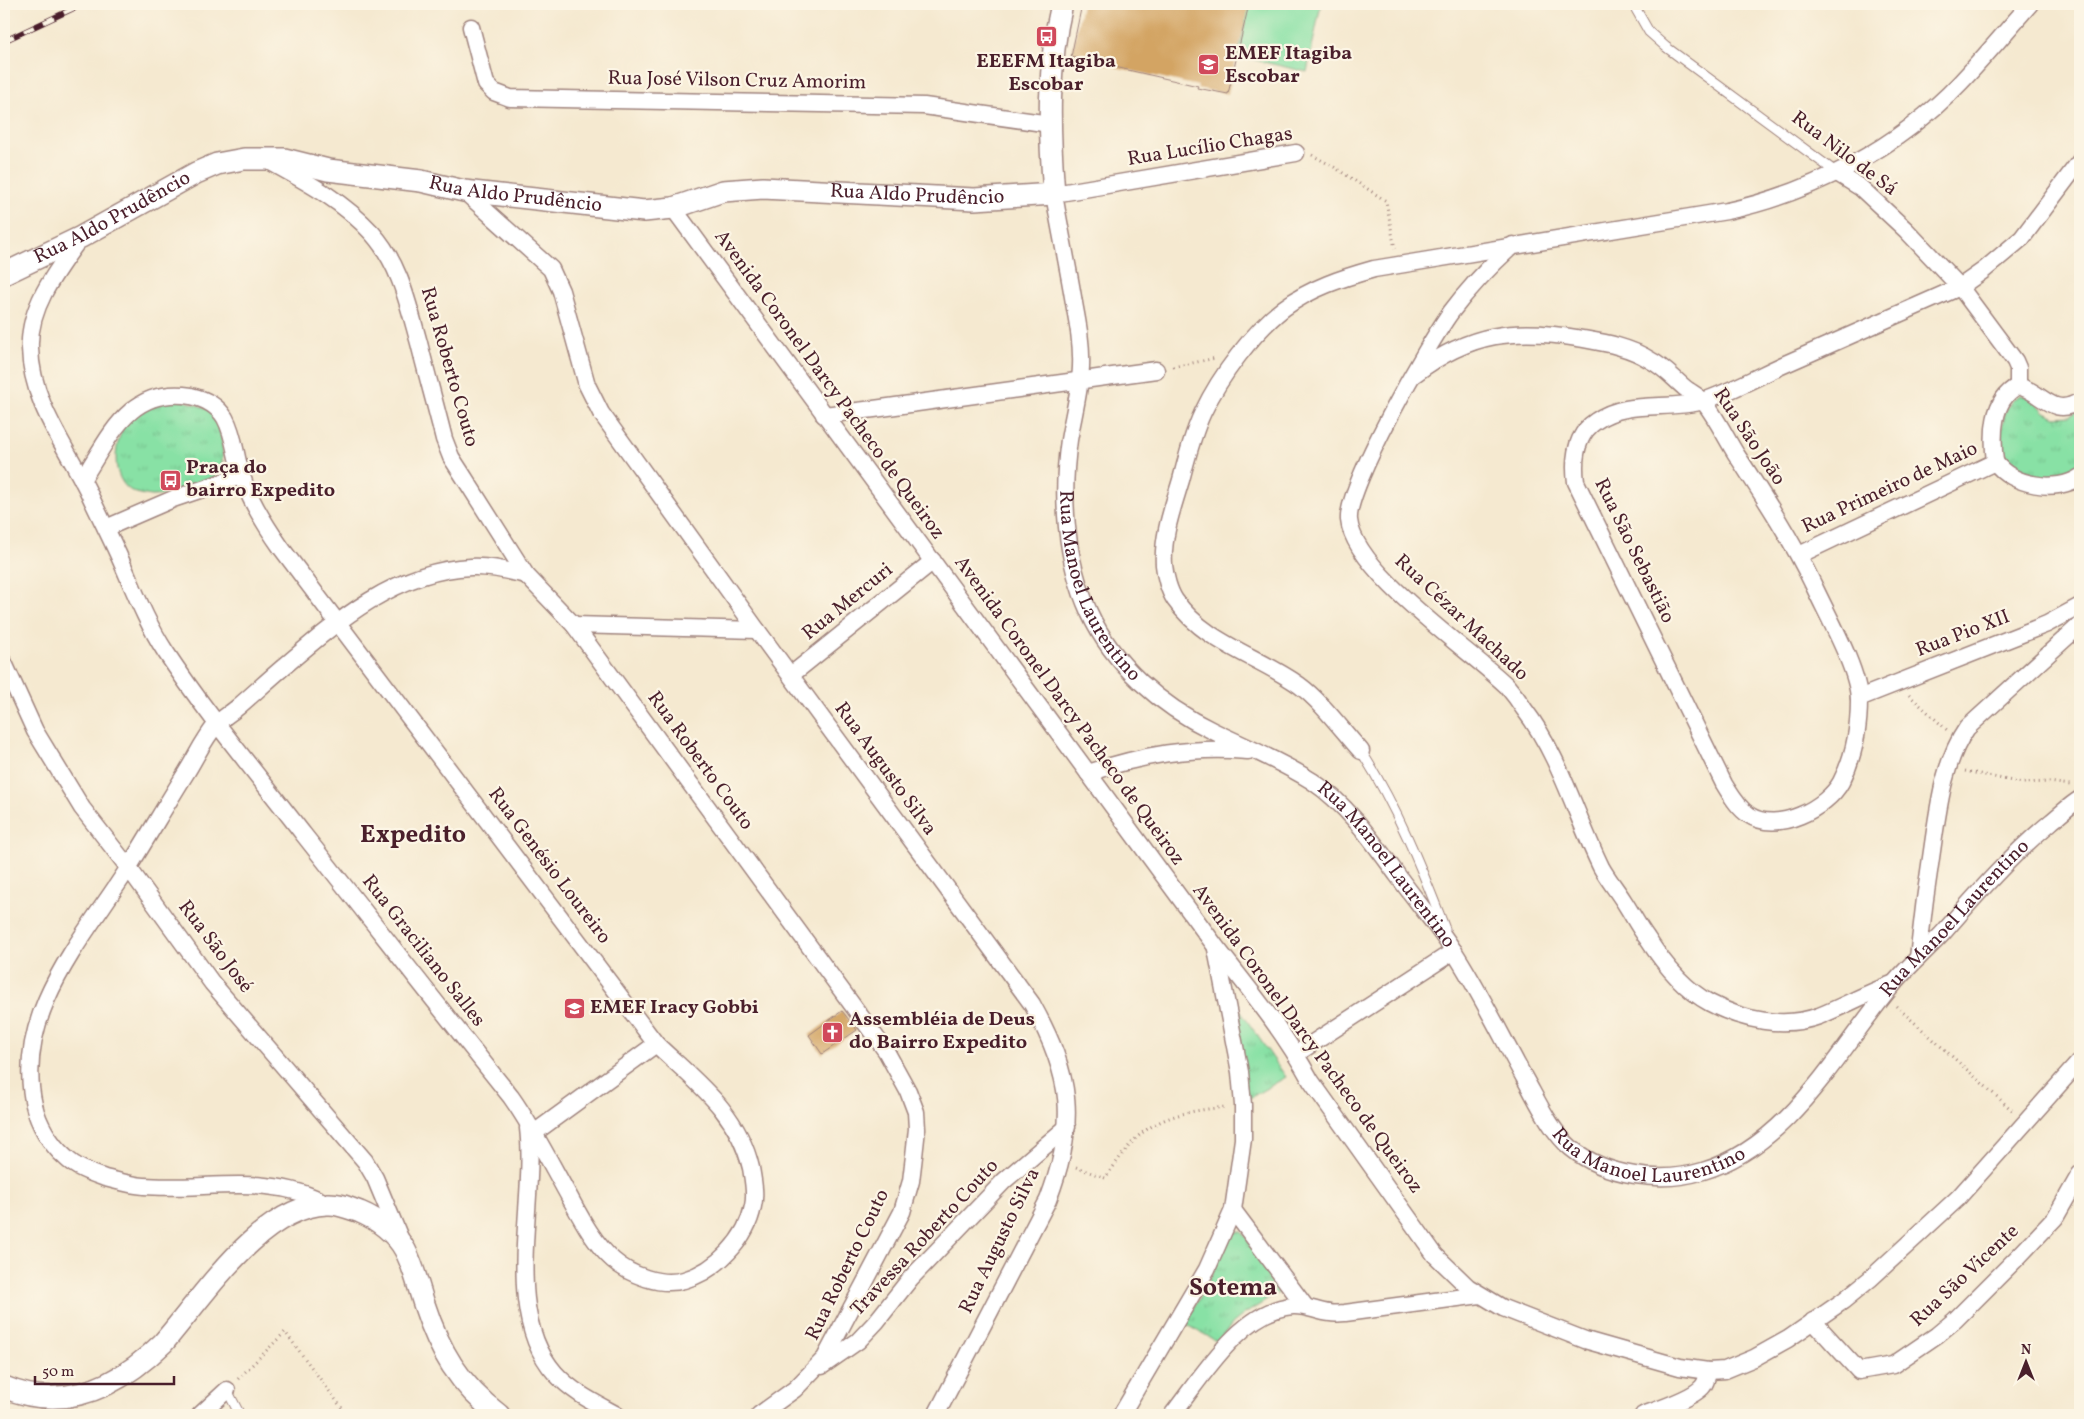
<svg xmlns="http://www.w3.org/2000/svg" width="2084" height="1419" font-family="Vollkorn,serif">
  <defs>
    <pattern id="park-tufts" width="24" height="20" patternUnits="userSpaceOnUse" patternTransform="scale(1.25)"><rect width="24" height="20" fill="#88e1a5"/><path d="M3 7l-1-3M5 7V3M7 7l1-3M15 17l-1-3M17 17v-4M19 17l1-3" fill="none" stroke="#77c18e"/></pattern>
  </defs>
  <rect width="100%" height="100%" fill="#fcf5e5"/>
  <filter id="ink" filterUnits="userSpaceOnUse"><feTurbulence type="fractalNoise" baseFrequency=".02" numOctaves="2"/><feDisplacementMap in="SourceGraphic" scale="10" xChannelSelector="R" yChannelSelector="G"/><feConvolveMatrix kernelMatrix="1 2 1 2 8 2 1 2 1" color-interpolation-filters="sRGB"/></filter>
  <filter id="wash" filterUnits="userSpaceOnUse"><feTurbulence type="fractalNoise" baseFrequency=".0096" numOctaves="4" result="noise"/><feDisplacementMap in="SourceGraphic" scale="20" xChannelSelector="R" yChannelSelector="G"/><feGaussianBlur stdDeviation="1.12" result="paint"/><feColorMatrix in="noise" values="0 0 0 0 0 0 0 0 0 0 0 0 0 0 0 0 0 1.4 0 .05"/><feComposite in="paint" operator="in"/></filter>
  <g filter="url(#wash)">
    <rect width="100%" height="100%" fill="#f5e9d0"/>
    <polygon fill="#88e1a5" stroke="#698068" points="1249,4 1321,4 1307,72 1238,56"/>
    <g fill="url(#park-tufts)" stroke="#698068">
      <path d="M2021,395L2032,398L2045,412L2056,417L2069,416L2080,410C2080,425 2083,444 2080,459C2079,464 2074,468 2070,470C2051,483 2014,476 2005,452C2001,442 2001,432 2003,422C2005,410 2010,399 2021,395Z"/>
      <path d="M168,397C180,400 194,403 205,408C222,417 228,462 217,476C197,483 173,497 152,496C145,495 136,494 130,490C108,475 115,433 131,417C140,409 156,403 168,397Z"/>
      <polygon points="1232,999 1286,1077 1248,1099"/>
      <polygon points="1241,1231 1285,1289 1243,1315 1233,1323 1218,1342 1186,1324 1231,1236 1235,1232"/>
    </g>
    <g id="blocks">
      <g fill="#d3a463">
        <polygon points="1082,4 1249,4 1228,94 1197,88 1198,86 1071,57"/>
        <polygon points="842,1011 857,1030 822,1054 809,1035"/>
      </g>
    </g>
  </g>
  <g filter="url(#ink)">
    <use href="#blocks" fill-opacity="0" stroke="#a0847e" stroke-width="1"/>
    <g fill="none" stroke-linecap="round" stroke-linejoin="round">
      <defs>
        <g id="service">
          <polyline points="1633,4 1649,32 1666,47 1837,173"/>
          <path d="M1361,751C1397,807 1421,867 1445,929"/>
          <polyline points="227,1390 240,1415"/>
        </g>
        <g id="minor">
          <polyline points="471,27 486,84 494,92 510,98 924,106 1050,124"/>
          <path id="s1" d="M1296,153L1054,194C1060,230 1068,266 1074,303C1078,324 1082,345 1081,367C1080,391 1073,416 1069,440C1061,496 1065,559 1089,612C1113,665 1161,706 1213,731C1246,747 1280,761 1312,781C1347,804 1374,843 1398,876C1416,901 1437,925 1453,950C1479,990 1502,1037 1525,1079C1538,1102 1551,1131 1571,1148C1605,1176 1661,1184 1703,1171C1789,1146 1837,1052 1891,987C1906,968 1925,952 1942,934C1977,894 2010,856 2051,822C2061,814 2070,805 2080,799"/>
          <path d="M267,160C305,181 342,200 372,233C400,264 408,304 419,343C427,375 436,407 444,439L451,457L462,474L526,575L574,625L886,1051L908,1091L916,1112L917,1129L914,1156L911,1181L902,1212L825,1358L795,1389L759,1415"/>
          <polyline points="1837,173 1861,188 1906,230 1960,287 2015,361 2018,368 2018,386"/>
          <path d="M464,191L551,269L561,291L587,385L601,413L757,630L1032,1004C1072,1076 1078,1122 1048,1200L936,1415"/>
          <path d="M673,208L1216,947C1250,990 1285,1033 1311,1081L1435,1255L1468,1287L1503,1308L1585,1340L1680,1367L1708,1371L1725,1370L1754,1358L1788,1339L1843,1301L1870,1279L1958,1198L2080,1061"/>
          <path d="M80,238C57,270 28,307 30,348C31,401 64,443 87,489C97,511 108,532 118,554C133,587 145,620 165,651C207,715 257,774 304,835C373,922 441,1010 511,1097C533,1128 551,1164 570,1198C582,1220 594,1243 613,1260C630,1275 661,1287 684,1280C716,1271 747,1239 753,1206C756,1194 753,1180 751,1168C738,1112 696,1082 656,1044L282,549C268,529 249,500 242,476C235,457 235,436 225,418C217,405 205,399 191,396C129,386 110,437 82,480"/>
          <path d="M1513,245C1490,266 1469,288 1451,312C1429,342 1346,487 1349,520C1354,572 1469,649 1507,686C1513,693 1519,701 1524,709C1560,756 1575,814 1601,867C1607,878 1616,889 1623,900C1631,912 1638,926 1647,938C1663,963 1683,989 1710,1003C1742,1020 1784,1029 1819,1016C1844,1006 1867,993 1892,984"/>
          <path d="M1415,374C1470,332 1516,327 1583,339C1606,343 1630,347 1650,360C1664,367 1673,378 1685,388C1690,392 1698,396 1703,401C1715,415 1726,438 1736,454C1764,497 1791,538 1813,584C1826,613 1859,670 1859,700C1859,727 1854,757 1841,782C1827,808 1777,834 1749,815C1738,808 1731,795 1724,784L1576,482C1573,459 1575,435 1596,421C1626,399 1669,411 1703,401C1728,393 1759,376 1783,365C1842,339 1901,313 1960,287L1984,270L2022,238L2080,161"/>
          <polyline points="824,415 874,409 1156,370"/>
          <path d="M1995,462C1992,436 1991,400 2018,386C2042,391 2052,419 2080,401"/>
          <path d="M1995,462C2012,486 2057,493 2080,477"/>
          <polyline points="106,528 173,499 241,476"/>
          <polyline points="1799,555 1995,462"/>
          <polyline points="574,625 757,630"/>
          <polyline points="4,663 35,731 82,808 128,867 212,983 365,1161 375,1178 400,1238"/>
          <polyline points="791,675 933,561"/>
          <polyline points="1859,698 2047,624 2080,606"/>
          <path d="M1361,751C1342,730 1321,701 1299,685C1257,655 1206,644 1175,600C1169,591 1165,576 1164,565C1162,536 1173,507 1181,480C1187,457 1193,433 1203,412C1220,376 1253,332 1284,308C1311,288 1342,278 1374,269L1727,211C1812,193 1899,147 1960,83C1984,58 2007,30 2030,4"/>
          <path d="M1088,773C1142,755 1191,746 1248,751"/>
          <path d="M1918,958C1922,920 1927,882 1933,844C1939,804 1944,761 1967,728L2080,625"/>
          <polyline points="1296,1054 1454,951"/>
          <path d="M528,1128C537,1202 501,1312 555,1373C572,1392 595,1403 617,1415"/>
          <polyline points="534,1133 656,1044"/>
          <path d="M327,1204C272,1172 204,1191 144,1186C130,1185 118,1181 105,1178C91,1173 76,1168 65,1157C50,1144 38,1123 34,1105C13,1015 83,939 127,870C147,838 166,805 186,773C196,757 204,739 216,725C222,718 231,713 238,707C252,695 266,682 280,670C335,623 395,570 471,567C490,566 508,571 526,575"/>
          <polyline points="1233,1210 1305,1306"/>
          <polyline points="1813,1321 1859,1371 1893,1365 1937,1335 1955,1320 2020,1255 2055,1218 2080,1174"/>
          <polyline points="822,1366 858,1341 876,1322 910,1279 1004,1181 1067,1127"/>
          <polyline points="200,1415 227,1390"/>
          <polyline points="1121,1415 1207,1269 1233,1210 1243,1139 1243,1105 1240,1072 1216,949"/>
          <path d="M1172,1415C1201,1378 1242,1309 1293,1306C1306,1305 1317,1312 1330,1313C1335,1314 1341,1313 1345,1313L1480,1295"/>
          <path d="M1643,1415C1657,1410 1695,1397 1703,1386C1707,1381 1707,1376 1708,1371"/>
        </g>
        <g id="tertiary">
          <path id="s2" d="M4,274L81,237L196,173L217,164L244,159H284L328,170L421,181L464,191L644,211L673,208L723,191L763,188L974,199L1054,194C1049,130 1047,66 1062,4"/>
          <path d="M4,1387C65,1413 119,1386 163,1343C203,1297 261,1206 327,1204C338,1203 349,1208 360,1212C377,1219 396,1233 405,1250C414,1267 418,1286 424,1304C439,1350 459,1385 499,1415"/>
        </g>
      </defs>
      <use href="#service" stroke="#a0847e" stroke-width="11"/>
      <use href="#minor" stroke="#a0847e" stroke-width="19"/>
      <use href="#tertiary" stroke="#a0847e" stroke-width="24"/>
      <g stroke="#a0847e" stroke-width="3" stroke-dasharray="1 4" stroke-linecap="butt">
        <polyline points="1312,155 1334,167 1386,201 1395,249"/>
        <polyline points="1173,367 1216,358"/>
        <polyline points="1909,695 1947,730"/>
        <polyline points="1965,771 2022,783 2049,782 2070,785"/>
        <polyline points="1896,1006 2014,1112"/>
        <path d="M1076,1167L1105,1178C1116,1164 1127,1145 1142,1133C1166,1114 1196,1110 1226,1107"/>
        <polyline points="238,1379 285,1332 347,1415"/>
      </g>
      <use href="#service" stroke="#fff" stroke-width="9"/>
      <use href="#minor" stroke="#fff" stroke-width="16"/>
      <use href="#tertiary" stroke="#fff" stroke-width="21"/>
      <defs>
        <polyline id="rail" points="4,41 83,4"/>
      </defs>
      <use href="#rail" stroke="#4a1f2b" stroke-width="5.5"/>
      <use href="#rail" stroke="#fcf5e5" stroke-width="4" stroke-dasharray="11" stroke-linecap="butt"/>
    </g>
  </g>
  <defs>
    <symbol id="bus-square" viewBox="-11 -11 22 22"><rect x="-9" y="-9" width="18" height="18" rx="4" fill="#d1495b" stroke="#fcf5e5"/><path d="M-5-6H5V4H4V6H2V4H-2V6H-4V4H-5ZM-3.5-4V0h7V-4ZM-3.5 1.2v1.5H-2V1.2ZM2 1.2v1.5H3.5V1.2Z" fill="#fff"/></symbol>
    <symbol id="school-square" viewBox="-11 -11 22 22"><rect x="-9" y="-9" width="18" height="18" rx="4" fill="#d1495b" stroke="#fcf5e5"/><path d="M0-5L7-2L0 1L-7-2ZM-4 1L0 2.5L4 1V4Q0 6-4 4Z" fill="#fff"/></symbol>
    <symbol id="church-square" viewBox="-11 -11 22 22"><rect x="-9" y="-9" width="18" height="18" rx="4" fill="#d1495b" stroke="#fcf5e5"/><path d="M-1.2-6h2.4v3.5h3.3v2.4h-3.3V6h-2.4V-.1h-3.3v-2.4h3.3Z" fill="#fff"/></symbol>
  </defs>
  <g fill-rule="evenodd">
    <use href="#bus-square" x="1034" y="24" width="25" height="25"/>
    <use href="#school-square" x="1196" y="52" width="25" height="25"/>
    <use href="#bus-square" x="158" y="468" width="25" height="25"/>
    <use href="#school-square" x="562" y="996" width="25" height="25"/>
    <use href="#church-square" x="820" y="1020" width="25" height="25"/>
  </g>
  <g text-anchor="middle" dominant-baseline="central" stroke-width="4.5" stroke-linejoin="round" paint-order="stroke">
    <g font-size="20" font-weight="bold" fill="#4a1f2b" stroke="#fcf5e5" text-anchor="start">
      <text x="1225" y="54">EMEF Itagiba<tspan x="1225" dy="23">Escobar</tspan></text>
      <text x="1046" y="62" text-anchor="middle">EEEFM Itagiba<tspan x="1046" dy="23">Escobar</tspan></text>
      <text x="186" y="468">Praça do<tspan x="186" dy="23">bairro Expedito</tspan></text>
      <text x="590" y="1008">EMEF Iracy Gobbi</text>
      <text x="849" y="1020">Assembléia de Deus<tspan x="849" dy="23">do Bairro Expedito</tspan></text>
    </g>
    <g font-size="20" fill="#4a1f2b" stroke="#fcf5e5">
      <text transform="translate(737 81) rotate(1)">Rua José Vilson Cruz Amorim</text>
      <text transform="translate(1210 147) rotate(-9)">Rua Lucílio Chagas</text>
      <text transform="translate(1844 154) rotate(37)">Rua Nilo de Sá</text>
      <text stroke="none"><textPath href="#s2" startOffset="542">Rua Aldo Prudêncio</textPath></text>
      <text stroke="none"><textPath href="#s2" startOffset="948">Rua Aldo Prudêncio</textPath></text>
      <text stroke="none"><textPath href="#s2" startOffset="122">Rua Aldo Prudêncio</textPath></text>
      <text transform="translate(449 367) rotate(74)">Rua Roberto Couto</text>
      <text transform="translate(829 385) rotate(54)">Avenida Coronel Darcy Pacheco de Queiroz</text>
      <text transform="translate(1749 437) rotate(56)">Rua São João</text>
      <text transform="translate(1890 488) rotate(-25)">Rua Primeiro de Maio</text>
      <text transform="translate(1634 551) rotate(64)">Rua São Sebastião</text>
      <text stroke="none"><textPath href="#s1" startOffset="649">Rua Manoel Laurentino</textPath></text>
      <text transform="translate(848 602) rotate(-39)">Rua Mercuri</text>
      <text transform="translate(1461 618) rotate(43)">Rua Cézar Machado</text>
      <text transform="translate(1963 634) rotate(-21)">Rua Pio XII</text>
      <text transform="translate(1069 711) rotate(54)">Avenida Coronel Darcy Pacheco de Queiroz</text>
      <text transform="translate(700 761) rotate(54)">Rua Roberto Couto</text>
      <text transform="translate(885 769) rotate(54)">Rua Augusto Silva</text>
      <text transform="translate(549 866) rotate(53)">Rua Genésio Loureiro</text>
      <text stroke="none"><textPath href="#s1" startOffset="1069">Rua Manoel Laurentino</textPath></text>
      <text stroke="none"><textPath href="#s1" startOffset="1909">Rua Manoel Laurentino</textPath></text>
      <text transform="translate(215 947) rotate(53)">Rua São José</text>
      <text transform="translate(423 951) rotate(52)">Rua Graciliano Salles</text>
      <text transform="translate(1307 1039) rotate(54)">Avenida Coronel Darcy Pacheco de Queiroz</text>
      <text stroke="none"><textPath href="#s1" startOffset="1489">Rua Manoel Laurentino</textPath></text>
      <text transform="translate(925 1238) rotate(-47)">Travessa Roberto Couto</text>
      <text transform="translate(1000 1241) rotate(-64)">Rua Augusto Silva</text>
      <text transform="translate(848 1265) rotate(-64)">Rua Roberto Couto</text>
      <text transform="translate(1965 1276) rotate(-43)">Rua São Vicente</text>
    </g>
    <g font-size="25" font-weight="bold" fill="#4a1f2b" stroke="#fcf5e5">
      <text x="413" y="835">Expedito</text>
      <text x="1233" y="1288">Sotema</text>
    </g>
  </g>
  <rect width="2084" height="1419" fill="none" stroke="#fcf5e5" stroke-width="20"/>
  <g transform="translate(2026 1362)" stroke="#fcf5e5" stroke-width="4" paint-order="stroke">
  <path d="M0-4L9 19L0 12L-9 19Z" fill="#4a1f2b"/>
  <text y="-8" font-size="14" font-weight="bold" text-anchor="middle" fill="#4a1f2b">N</text>
  </g>
  <path d="M35 1376v8h139v-8" fill="none" stroke="#4a1f2b" stroke-width="2.5"/>
  <text x="42" y="1376" font-size="15" fill="#4a1f2b" stroke="#fcf5e5" stroke-width="4" paint-order="stroke">50 m</text>
</svg>
